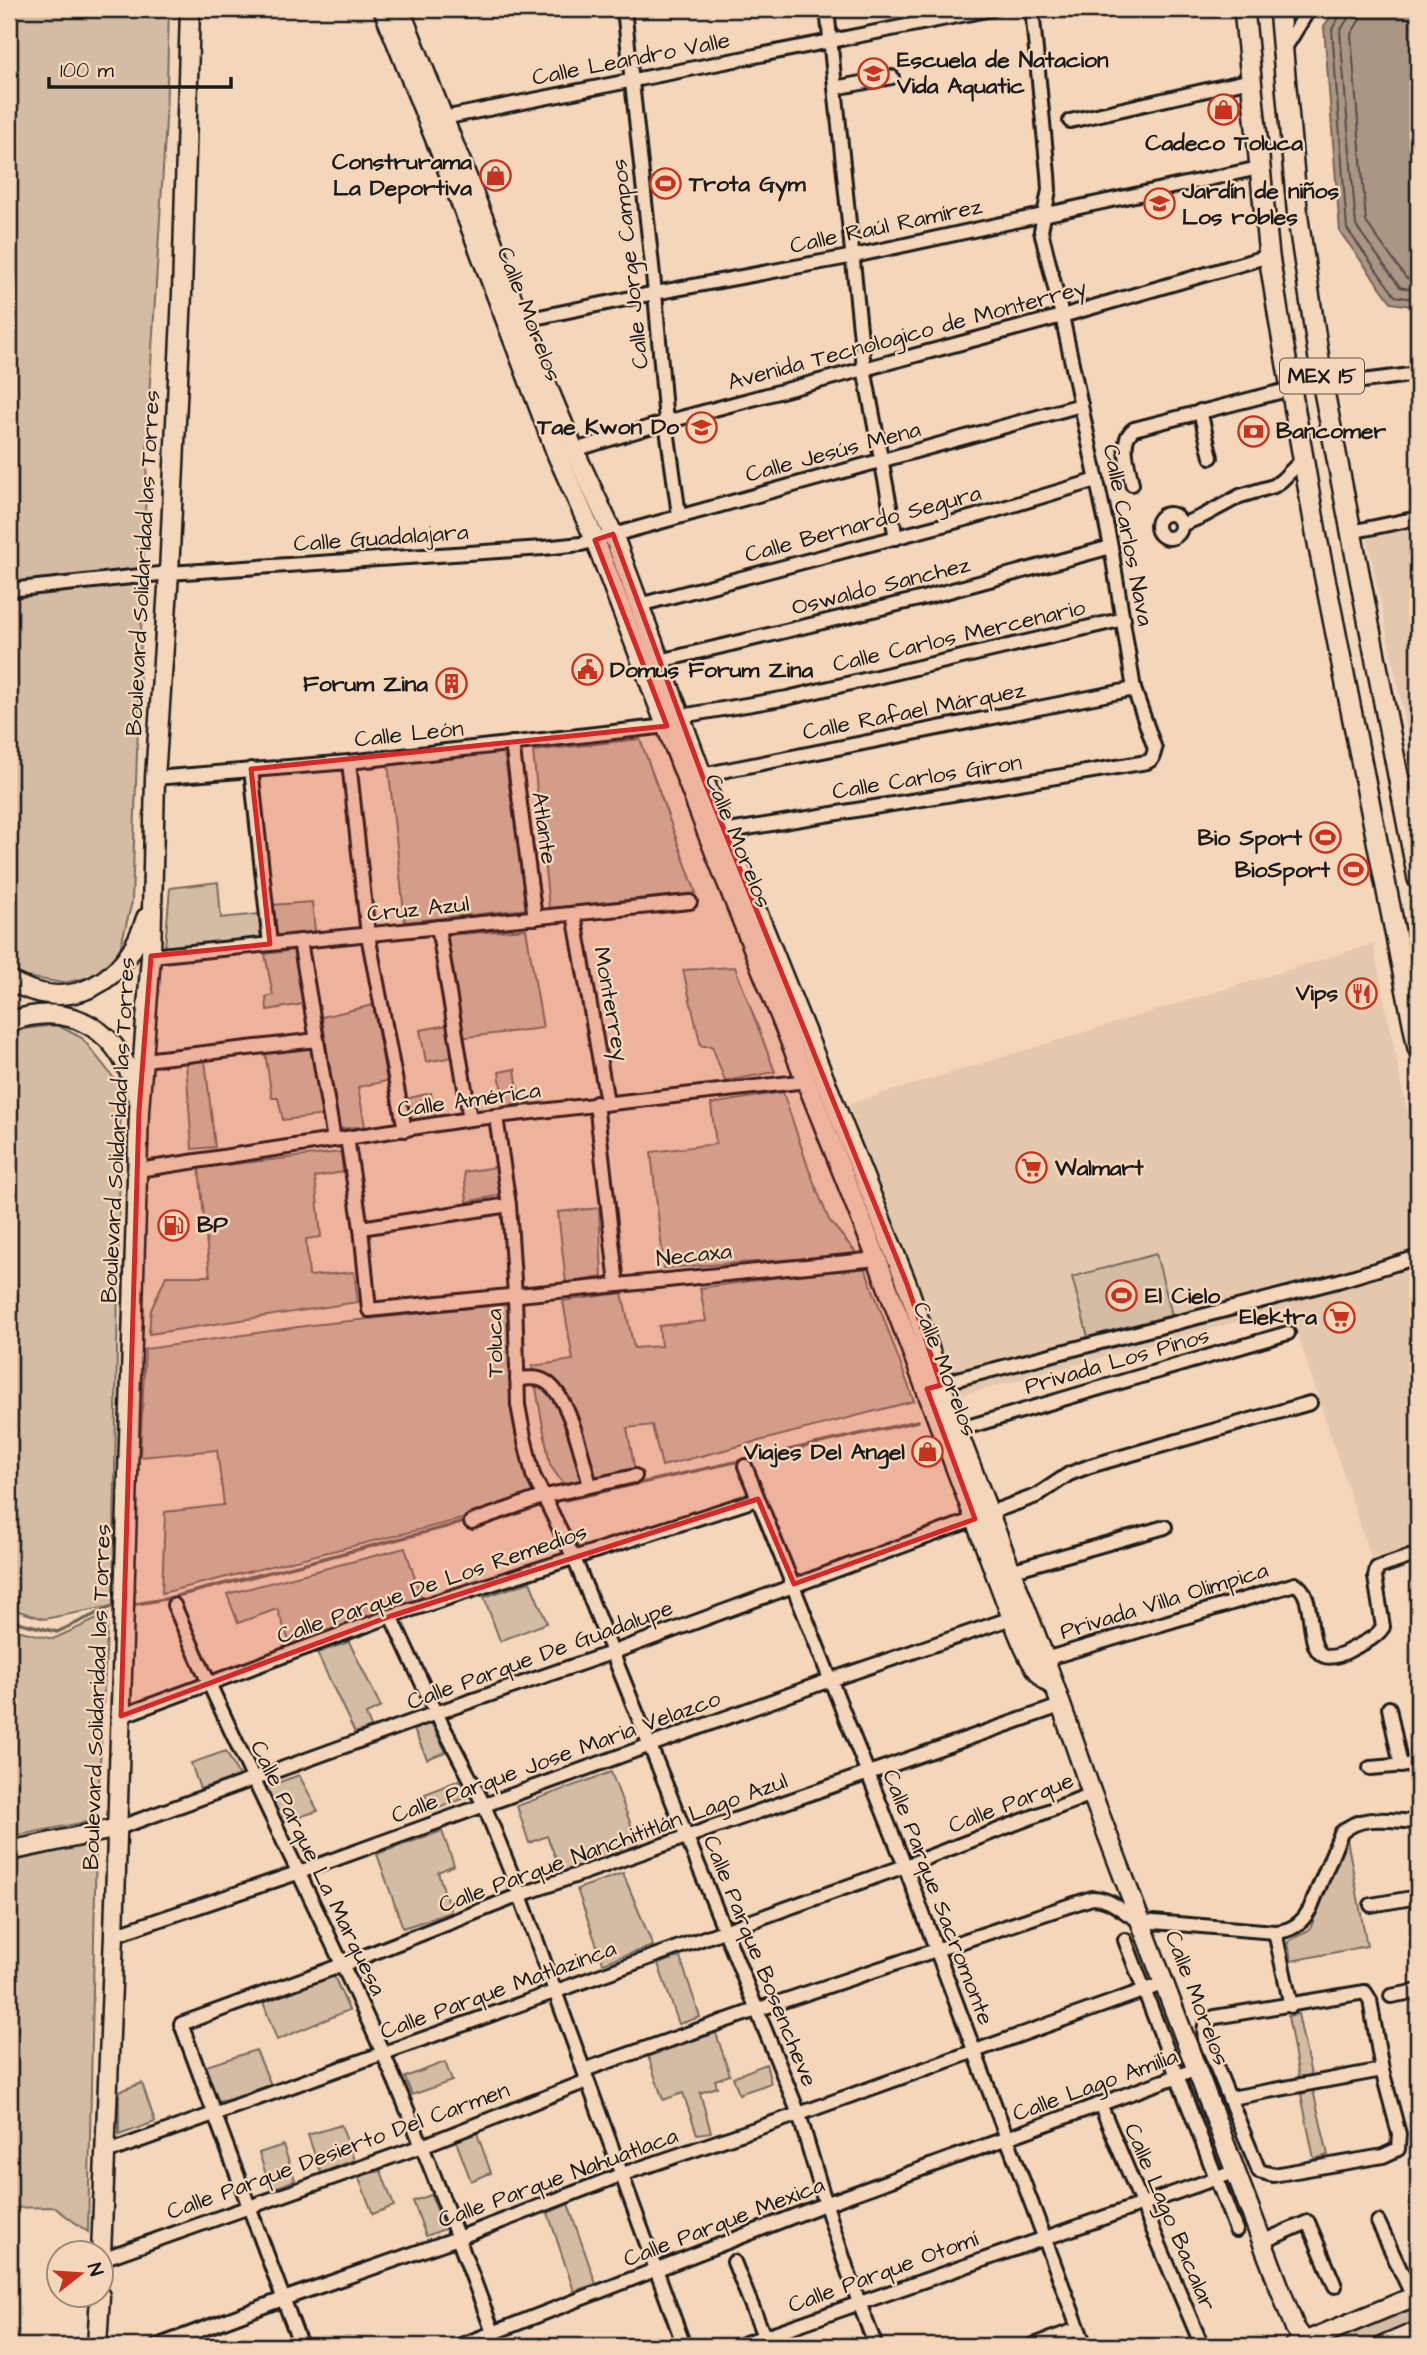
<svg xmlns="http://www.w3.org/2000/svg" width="1427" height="2355" font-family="'Architects Daughter',sans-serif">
  <rect width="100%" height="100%" fill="#f4d6ba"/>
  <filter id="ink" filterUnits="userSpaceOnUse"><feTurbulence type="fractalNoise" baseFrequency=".0143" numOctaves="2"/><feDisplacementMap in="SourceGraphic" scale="14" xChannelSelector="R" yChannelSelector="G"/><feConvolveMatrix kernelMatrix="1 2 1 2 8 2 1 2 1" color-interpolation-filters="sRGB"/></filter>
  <g filter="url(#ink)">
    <g fill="#e4c8ae">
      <polygon points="1418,526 1418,783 1367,537"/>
      <polygon points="1373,944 1418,1165 1418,1547 1371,1559 1289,1308 947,1399 849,1104"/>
    </g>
    <g fill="#d4bba3" stroke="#786c60" stroke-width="2">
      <polygon points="9,9 169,9 166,120 149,398 132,902 114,972 63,983 15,975 9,966"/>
      <polygon points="640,739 696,893 549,908 533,751"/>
      <polygon points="504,752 528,909 405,922 388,763"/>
      <polygon points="218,882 221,918 259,914 261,942 165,947 170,888"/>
      <polygon points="312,902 315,931 274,936 271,905"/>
      <polygon points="526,929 543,1028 459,1038 447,935"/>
      <polygon points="293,950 304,1004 267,1010 266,997 273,995 265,954"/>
      <polygon points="735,967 775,1072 725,1081 712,1046 701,1046 683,970"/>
      <polygon points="373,1005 387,1081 358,1087 365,1126 339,1129 322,1017"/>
      <polygon points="57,1025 82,1038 121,1087 113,1606 44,1619 9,1608 9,1037 23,1029"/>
      <polygon points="448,1025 453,1057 426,1062 420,1030"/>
      <polygon points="315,1046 326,1115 283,1120 278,1098 272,1098 265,1052"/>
      <polygon points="205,1060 215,1147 192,1149 186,1062"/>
      <polygon points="515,1069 520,1104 504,1106 499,1072"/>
      <polygon points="783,1092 809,1170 829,1220 858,1255 664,1268 651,1152 716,1144 711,1104"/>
      <polygon points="431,1093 435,1117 408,1120 405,1099"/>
      <polygon points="341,1152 343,1172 315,1177 321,1237 306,1239 309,1276 354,1272 358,1302 149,1334 151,1310 166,1276 210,1276 199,1168"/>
      <polygon points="496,1167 500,1195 467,1202 464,1172"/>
      <polygon points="599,1208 602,1277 566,1283 558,1212"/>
      <polygon points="1156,1254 1172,1315 1088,1337 1072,1277"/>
      <polygon points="864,1265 914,1401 662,1466 652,1425 627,1428 635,1470 568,1491 550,1465 532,1366 573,1360 563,1301 622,1293 634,1348 661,1346 659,1326 706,1321 700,1288"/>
      <polygon points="507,1304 512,1371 527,1459 552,1497 162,1593 165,1512 224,1505 217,1450 140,1457 145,1349 312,1325"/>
      <polygon points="405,1548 422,1600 291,1646 277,1609 238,1623 227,1594"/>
      <polygon points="530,1582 547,1623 500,1641 484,1597"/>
      <polygon points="108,1614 97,1820 9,1837 9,1628 53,1639"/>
      <polygon points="349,1642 381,1707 366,1714 371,1727 355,1733 317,1653"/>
      <polygon points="431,1723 446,1752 427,1759 414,1730"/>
      <polygon points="226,1751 239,1776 200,1789 191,1763"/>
      <polygon points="611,1772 639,1846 562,1873 547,1836 529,1843 517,1806"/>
      <polygon points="299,1775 318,1811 283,1822 266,1787"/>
      <polygon points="459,1780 470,1796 431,1811 425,1794"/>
      <polygon points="442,1831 454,1865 438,1872 451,1912 403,1928 377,1854"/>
      <polygon points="1347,1839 1367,1946 1291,1961 1288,1942 1310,1929"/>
      <polygon points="96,1843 88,2232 54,2207 9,2208 9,1862"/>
      <polygon points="623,1873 653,1946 603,1963 577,1889"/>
      <polygon points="680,1957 700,2017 679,2024 658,1964"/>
      <polygon points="334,1976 349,2010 277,2040 263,2002"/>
      <polygon points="1298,2014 1311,2075 1299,2077 1288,2016"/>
      <polygon points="716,2033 730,2075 715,2080 717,2087 700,2093 711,2132 697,2134 683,2093 663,2100 648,2056"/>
      <polygon points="256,2050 271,2085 215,2103 200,2068"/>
      <polygon points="445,2062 452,2081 412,2095 405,2077"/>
      <polygon points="766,2064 771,2083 739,2094 733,2077"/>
      <polygon points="142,2083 155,2122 119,2135 119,2091"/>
      <polygon points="1313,2090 1328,2155 1314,2159 1301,2094"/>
      <polygon points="341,2125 354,2160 321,2173 308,2135"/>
      <polygon points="477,2133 491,2173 471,2181 456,2141"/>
      <polygon points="283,2145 295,2180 271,2190 259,2153"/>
      <polygon points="381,2171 394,2206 373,2214 358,2176"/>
      <polygon points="431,2195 445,2229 426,2236 413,2201"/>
      <polygon points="568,2204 596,2284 574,2291 548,2213"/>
      <polygon points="1418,2303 1418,2322 1363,2346 1312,2346"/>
    </g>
    <polygon fill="#aa9684" stroke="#71655a" stroke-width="2" points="1336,9 1418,9 1418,307 1392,303 1340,232 1324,26"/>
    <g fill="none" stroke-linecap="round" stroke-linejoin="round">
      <g stroke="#554d46" stroke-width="2">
        <polyline points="1342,9 1341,14 1332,29 1347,229 1395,296 1418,300"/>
        <polyline points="1350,9 1349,17 1340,31 1356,226 1400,287 1418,291"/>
        <polyline points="1361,9 1359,21 1351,34 1366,222 1406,278 1418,280"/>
      </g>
      <g stroke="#71655a" stroke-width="3.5">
        <polyline points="565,1500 918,1421"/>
        <polyline points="130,1605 165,1599 461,1523"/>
        <polyline points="9,1620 57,1632 113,1606 118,1606"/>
      </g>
      <defs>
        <g id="street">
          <polyline points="624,9 655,293 666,422 679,515"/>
          <polyline points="827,9 864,368 896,538"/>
          <polyline points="1283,51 1309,9"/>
          <polyline points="835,88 892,77"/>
          <polyline points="443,118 992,9"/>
          <polyline points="1070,121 1251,80"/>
          <polyline points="520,321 655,293 854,256 1259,168"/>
          <polyline points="1323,386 1418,374"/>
          <polyline points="1200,411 1211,457"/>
          <polyline points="568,452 666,422 1062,316 1269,256"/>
          <path d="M1132,484C1129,467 1118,440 1134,429L1291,389"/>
          <circle cx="1169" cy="526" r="12"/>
          <polyline points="1181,525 1203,516 1240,496 1274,486 1282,480 1303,459"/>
          <polyline points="1351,532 1418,518"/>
          <polyline points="9,590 169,573 543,548 581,544 1081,405"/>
          <polyline points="639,605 973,517 1097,480"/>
          <polyline points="660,661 923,598 1111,547"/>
          <polyline points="681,716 787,698 1124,619"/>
          <polyline points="512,743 535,918"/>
          <polyline points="349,762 368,935 405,1130"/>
          <polyline points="251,769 270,944"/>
          <polyline points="702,775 1134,689"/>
          <polyline points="155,778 349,762 667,726"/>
          <polyline points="717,833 1147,762 1152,759 1155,749 1134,689 1111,547 1062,316 1041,231 1049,190 1048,174 1032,9"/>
          <polyline points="574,914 607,1102"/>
          <polyline points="438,927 470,1119"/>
          <polyline points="300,941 334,1140"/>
          <polyline points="151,956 690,902"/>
          <polyline points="144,1060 317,1040"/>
          <polyline points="596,1103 617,1284"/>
          <path d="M496,1117L509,1205L515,1295L518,1405L524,1437L533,1475L574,1558L799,2114C822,2193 845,2271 876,2346"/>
          <polyline points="347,1138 361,1228 369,1310 877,1259"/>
          <polyline points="138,1170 470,1119 807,1081"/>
          <polyline points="361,1228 509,1205"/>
          <path d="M517,1379C524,1379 533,1377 539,1379C569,1386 582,1459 590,1485"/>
          <polyline points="935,1386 957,1379 1338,1281 1418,1257"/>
          <polyline points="957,1430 1288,1333"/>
          <polyline points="745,1466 905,1866 1085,2346"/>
          <polyline points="989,1513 1036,1496 1069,1474 1090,1466 1310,1403"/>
          <polyline points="471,1522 545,1496 635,1476"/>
          <polyline points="1010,1571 1165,1527"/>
          <path d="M174,1605C239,1756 315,1901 382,2051C425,2148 462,2247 498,2346"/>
          <polyline points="391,1616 436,1713 484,1805 520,1895 684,2346"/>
          <path d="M1045,1659L1295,1584C1324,1597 1293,1683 1352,1649C1363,1643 1376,1638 1383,1627L1375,1577L1377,1568L1418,1554"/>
          <polyline points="1389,1708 1401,1766"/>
          <polyline points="121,1716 391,1616 758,1499"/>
          <polyline points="1370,1768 1418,1764"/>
          <polyline points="118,1828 436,1713 611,1653 975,1519"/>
          <polyline points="1371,1905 1418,1897"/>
          <polyline points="1275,1932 1291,2006"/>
          <polyline points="114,1935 297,1873 830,1680 1012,1618"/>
          <polyline points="1125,1940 1236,2230"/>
          <path d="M1365,1992L1370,2000L1382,2070L1399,2134L1398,2149L1383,2156L1273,2175L1259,2171L1205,2039C1203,2027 1204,2022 1215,2017Z"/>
          <polyline points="1391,1996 1418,1991"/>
          <path d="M584,2070L756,2010L1092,1898C1113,1898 1123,1914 1141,1921L1275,1932C1292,1931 1301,1924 1310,1909L1341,1833C1361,1813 1392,1821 1418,1822"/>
          <polyline points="1231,2098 1382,2070"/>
          <polyline points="1100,2104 1202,2346"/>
          <polyline points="105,2153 905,1866 1092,1794"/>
          <polyline points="1378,2222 1413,2297"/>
          <polyline points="1264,2241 1308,2222 1335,2286"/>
          <polyline points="102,2259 422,2146 587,2081"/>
          <polyline points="734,2262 764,2336"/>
          <polyline points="157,2346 283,2299 458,2238 623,2174 799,2114 1165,1983"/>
          <polyline points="301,2346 181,2024 342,1965 520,1895 1060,1706"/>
          <polyline points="459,2346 825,2204 1197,2069"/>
          <polyline points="737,2346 1237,2171"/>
          <polyline points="1031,2346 1078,2329"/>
        </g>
        <g id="secondary">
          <path d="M383,9L470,226L557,455L595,540L708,835L877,1259L1012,1618C1023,1644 1030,1669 1053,1686"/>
          <polyline points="400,9 490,235 520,321 574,450 613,534 702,775 907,1284 957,1430 1045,1659 1092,1794 1295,2328 1308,2346"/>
          <path d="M9,980C70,1017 127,981 146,918"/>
          <path d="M9,1022C72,998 124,1033 137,1097"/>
          <polyline points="9,1851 118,1828"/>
          <polyline points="101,2254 114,1935 139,1111 151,956 155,778 169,573 182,294 190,9"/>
          <polyline points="97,2346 100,2296"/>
          <polyline points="1294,2346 1418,2295"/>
          <polyline points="1383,2346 1418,2331"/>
        </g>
        <g id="primary">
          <polyline points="1244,9 1269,256 1280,325 1317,538 1418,1048"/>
          <polyline points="1279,9 1298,219 1323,386 1418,879"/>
        </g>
      </defs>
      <use href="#street" stroke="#1c1c1c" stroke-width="18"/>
      <use href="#secondary" stroke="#1c1c1c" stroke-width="23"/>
      <use href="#primary" stroke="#1c1c1c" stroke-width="24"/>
      <use href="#street" stroke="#f4d6ba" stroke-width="12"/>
      <use href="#secondary" stroke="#f4d6ba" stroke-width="18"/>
      <use href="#primary" stroke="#f4d6ba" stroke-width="19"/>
    </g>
  </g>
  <path fill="#d62828" fill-opacity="0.2" stroke="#d62828" stroke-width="5" stroke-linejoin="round" d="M613,534L702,775L907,1284L941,1385L927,1389L975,1519L794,1584L758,1499L391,1616L121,1716L139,1111L151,956L270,944L251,769L667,726L595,540Z"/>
  <defs>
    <symbol id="school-ring" viewBox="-11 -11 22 22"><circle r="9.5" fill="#f4d6ba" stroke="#c8321e" stroke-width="1.5"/><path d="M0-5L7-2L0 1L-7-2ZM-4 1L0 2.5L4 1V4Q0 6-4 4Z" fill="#c8321e"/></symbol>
    <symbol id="shop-ring" viewBox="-11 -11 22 22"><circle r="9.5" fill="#f4d6ba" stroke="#c8321e" stroke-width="1.5"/><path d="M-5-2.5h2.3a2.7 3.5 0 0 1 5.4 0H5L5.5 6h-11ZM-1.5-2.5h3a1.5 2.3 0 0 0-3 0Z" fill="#c8321e"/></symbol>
    <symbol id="stadium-ring" viewBox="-11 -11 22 22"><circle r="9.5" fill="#f4d6ba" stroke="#c8321e" stroke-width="1.5"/><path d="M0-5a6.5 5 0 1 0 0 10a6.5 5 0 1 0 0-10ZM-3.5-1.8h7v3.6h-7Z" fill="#c8321e"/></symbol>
    <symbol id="bank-ring" viewBox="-11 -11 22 22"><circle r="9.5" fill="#f4d6ba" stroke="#c8321e" stroke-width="1.5"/><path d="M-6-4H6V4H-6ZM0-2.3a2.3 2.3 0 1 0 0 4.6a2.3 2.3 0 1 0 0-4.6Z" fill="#c8321e"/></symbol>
    <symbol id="civic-ring" viewBox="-11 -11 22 22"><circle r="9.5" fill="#f4d6ba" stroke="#c8321e" stroke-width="1.5"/><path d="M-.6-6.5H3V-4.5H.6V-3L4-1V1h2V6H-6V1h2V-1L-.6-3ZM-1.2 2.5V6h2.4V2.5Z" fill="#c8321e"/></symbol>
    <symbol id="building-ring" viewBox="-11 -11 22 22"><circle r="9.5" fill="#f4d6ba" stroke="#c8321e" stroke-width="1.5"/><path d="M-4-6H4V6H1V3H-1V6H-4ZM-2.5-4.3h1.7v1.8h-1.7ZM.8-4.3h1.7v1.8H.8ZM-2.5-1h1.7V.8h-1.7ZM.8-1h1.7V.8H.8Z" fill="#c8321e"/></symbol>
    <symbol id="restaurant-ring" viewBox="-11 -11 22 22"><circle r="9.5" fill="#f4d6ba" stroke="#c8321e" stroke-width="1.5"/><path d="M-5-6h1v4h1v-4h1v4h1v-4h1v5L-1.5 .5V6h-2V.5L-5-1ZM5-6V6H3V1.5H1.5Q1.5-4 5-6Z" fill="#c8321e"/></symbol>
    <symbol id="supermarket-ring" viewBox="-11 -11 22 22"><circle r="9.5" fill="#f4d6ba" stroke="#c8321e" stroke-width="1.5"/><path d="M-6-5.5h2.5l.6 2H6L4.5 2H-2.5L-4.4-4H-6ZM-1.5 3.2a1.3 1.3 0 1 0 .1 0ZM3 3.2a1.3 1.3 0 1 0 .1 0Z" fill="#c8321e"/></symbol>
    <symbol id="fuel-ring" viewBox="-11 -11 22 22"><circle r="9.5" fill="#f4d6ba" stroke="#c8321e" stroke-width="1.5"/><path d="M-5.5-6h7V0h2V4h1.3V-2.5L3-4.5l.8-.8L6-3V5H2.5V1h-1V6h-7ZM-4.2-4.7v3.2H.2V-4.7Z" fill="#c8321e"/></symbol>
  </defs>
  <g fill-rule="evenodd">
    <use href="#school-ring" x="856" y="56" width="35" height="35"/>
    <use href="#shop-ring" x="1206" y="92" width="35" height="35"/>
    <use href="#shop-ring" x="478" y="158" width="35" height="35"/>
    <use href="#stadium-ring" x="648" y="166" width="35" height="35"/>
    <use href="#school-ring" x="1142" y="186" width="35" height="35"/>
    <use href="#school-ring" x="684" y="410" width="35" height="35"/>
    <use href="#bank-ring" x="1236" y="414" width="35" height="35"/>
    <use href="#civic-ring" x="570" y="652" width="35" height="35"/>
    <use href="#building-ring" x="434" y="666" width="35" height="35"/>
    <use href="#stadium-ring" x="1308" y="820" width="35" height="35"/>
    <use href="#stadium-ring" x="1336" y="852" width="35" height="35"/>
    <use href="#restaurant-ring" x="1344" y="976" width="35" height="35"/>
    <use href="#supermarket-ring" x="1014" y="1150" width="35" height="35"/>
    <use href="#fuel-ring" x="156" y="1208" width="35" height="35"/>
    <use href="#stadium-ring" x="1104" y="1278" width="35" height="35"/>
    <use href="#supermarket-ring" x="1322" y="1300" width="35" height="35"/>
    <use href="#shop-ring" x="910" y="1434" width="35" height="35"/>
  </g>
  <g text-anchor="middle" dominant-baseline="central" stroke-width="5" stroke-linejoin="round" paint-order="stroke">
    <rect fill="#f4d6ba" stroke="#5d544b" stroke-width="2" x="1280" y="358.5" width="84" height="35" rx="5"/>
    <g font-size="21" font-weight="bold" fill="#1c1c1c">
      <text x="1322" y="376">MEX 15</text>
    </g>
    <g font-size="23" fill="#1c1c1c" stroke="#f4d6ba">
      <text transform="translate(631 59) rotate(-11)">Calle Leandro Valle</text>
      <text transform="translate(886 226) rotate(-12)">Calle Raúl Ramírez</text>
      <text transform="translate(630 264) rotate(-96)">Calle Jorge Campos</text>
      <text transform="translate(529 314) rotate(69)">Calle Morelos</text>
      <text transform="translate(907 335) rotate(-15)">Avenida Tecnologico de Monterrey</text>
      <text transform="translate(833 452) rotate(-15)">Calle Jesús Mena</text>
      <text transform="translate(863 524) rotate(-15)">Calle Bernardo Segura</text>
      <text transform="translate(1128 535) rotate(79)">Calle Carlos Nava</text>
      <text transform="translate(381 538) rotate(-4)">Calle Guadalajara</text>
      <text transform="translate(143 563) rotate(-87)">Boulevard Solidaridad las Torres</text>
      <text transform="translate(881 586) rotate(-14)">Oswaldo Sanchez</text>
      <text transform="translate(959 636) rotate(-13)">Calle Carlos Mercenario</text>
      <text transform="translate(914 711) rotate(-11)">Calle Rafael Márquez</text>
      <text transform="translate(409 734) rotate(-6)">Calle León</text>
      <text transform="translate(927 777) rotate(-9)">Calle Carlos Giron</text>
      <text transform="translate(544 828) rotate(82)">Atlante</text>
      <text transform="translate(738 841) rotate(68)">Calle Morelos</text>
      <text transform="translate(418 909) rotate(-6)">Cruz Azul</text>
      <text transform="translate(611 1004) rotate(80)">Monterrey</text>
      <text transform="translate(469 1100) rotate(-8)">Calle América</text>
      <text transform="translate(118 1130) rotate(-87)">Boulevard Solidaridad las Torres</text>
      <text transform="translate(694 1255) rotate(-6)">Necaxa</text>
      <text transform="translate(495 1343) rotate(-91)">Toluca</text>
      <text transform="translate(1117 1361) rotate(-16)">Privada Los Pinos</text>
      <text transform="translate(945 1369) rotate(69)">Calle Morelos</text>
      <text transform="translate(432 1584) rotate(-19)">Calle Parque De Los Remedios</text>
      <text transform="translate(1164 1601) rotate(-17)">Privada Villa Olimpica</text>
      <text transform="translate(540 1655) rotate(-20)">Calle Parque De Guadalupe</text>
      <text transform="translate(97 1697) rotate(-88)">Boulevard Solidaridad las Torres</text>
      <text transform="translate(556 1757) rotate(-20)">Calle Parque Jose Maria Velazco</text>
      <text transform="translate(1011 1803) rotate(-21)">Calle Parque</text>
      <text transform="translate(613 1843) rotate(-20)">Calle Parque Nanchititlán Lago Azul</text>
      <text transform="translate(318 1868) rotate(64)">Calle Parque La Marquesa</text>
      <text transform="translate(938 1897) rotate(69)">Calle Parque Sacromonte</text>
      <text transform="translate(760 1961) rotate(68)">Calle Parque Bosencheve</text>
      <text transform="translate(498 1990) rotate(-20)">Calle Parque Matlazinca</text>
      <text transform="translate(1197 1998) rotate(69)">Calle Morelos</text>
      <text transform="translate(1095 2085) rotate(-20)">Calle Lago Amilia</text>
      <text transform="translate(338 2151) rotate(-20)">Calle Parque Desierto Del Carmen</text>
      <text transform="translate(558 2178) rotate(-20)">Calle Parque Nahuatlaca</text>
      <text transform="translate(1170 2217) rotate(67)">Calle Lago Bacalar</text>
      <text transform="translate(724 2222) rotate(-21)">Calle Parque Mexica</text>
      <text transform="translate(883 2272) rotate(-20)">Calle Parque Otomí</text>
    </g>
    <g font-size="23" font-weight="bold" fill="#1c1c1c" stroke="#f4d6ba" text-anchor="start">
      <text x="897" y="60">Escuela de Natacion<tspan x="897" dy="26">Vida Aquatic</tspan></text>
      <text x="1224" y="143" text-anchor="middle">Cadeco Toluca</text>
      <text x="472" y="162" text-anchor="end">Construrama<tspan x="472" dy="26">La Deportiva</tspan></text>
      <text x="689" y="184">Trota Gym</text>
      <text x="1182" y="191">Jardín de niños<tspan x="1182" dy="26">Los robles</tspan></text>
      <text x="679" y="427" text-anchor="end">Tae Kwon Do</text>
      <text x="1276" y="431">Bancomer</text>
      <text x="610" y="670">Domus Forum Zina</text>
      <text x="428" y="684" text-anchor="end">Forum Zina</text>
      <text x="1302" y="838" text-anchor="end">Bio Sport</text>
      <text x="1330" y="870" text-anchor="end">BioSport</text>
      <text x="1338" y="993" text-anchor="end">Vips</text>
      <text x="1055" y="1168">Walmart</text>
      <text x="197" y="1225">BP</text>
      <text x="1145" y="1296">El Cielo</text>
      <text x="1317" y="1317" text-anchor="end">Elektra</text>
      <text x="905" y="1452" text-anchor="end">Viajes Del Angel</text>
    </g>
  </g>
  <rect width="1427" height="2355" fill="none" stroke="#f4d6ba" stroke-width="35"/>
  <rect x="18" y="18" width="1392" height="2320" fill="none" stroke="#1c1c1c" stroke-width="2.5" filter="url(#ink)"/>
  <g transform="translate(80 2274) rotate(73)"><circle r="33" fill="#f4d6ba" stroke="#9e8c7b" stroke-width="2"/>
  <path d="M0-5L12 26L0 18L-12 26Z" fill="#c8321e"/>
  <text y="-10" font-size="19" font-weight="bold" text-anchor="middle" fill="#1c1c1c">N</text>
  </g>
  <path d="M49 77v10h182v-10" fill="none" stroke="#1c1c1c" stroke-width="3.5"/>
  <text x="60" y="77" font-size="21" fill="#1c1c1c" stroke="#f4d6ba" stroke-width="5" paint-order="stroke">100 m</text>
</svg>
